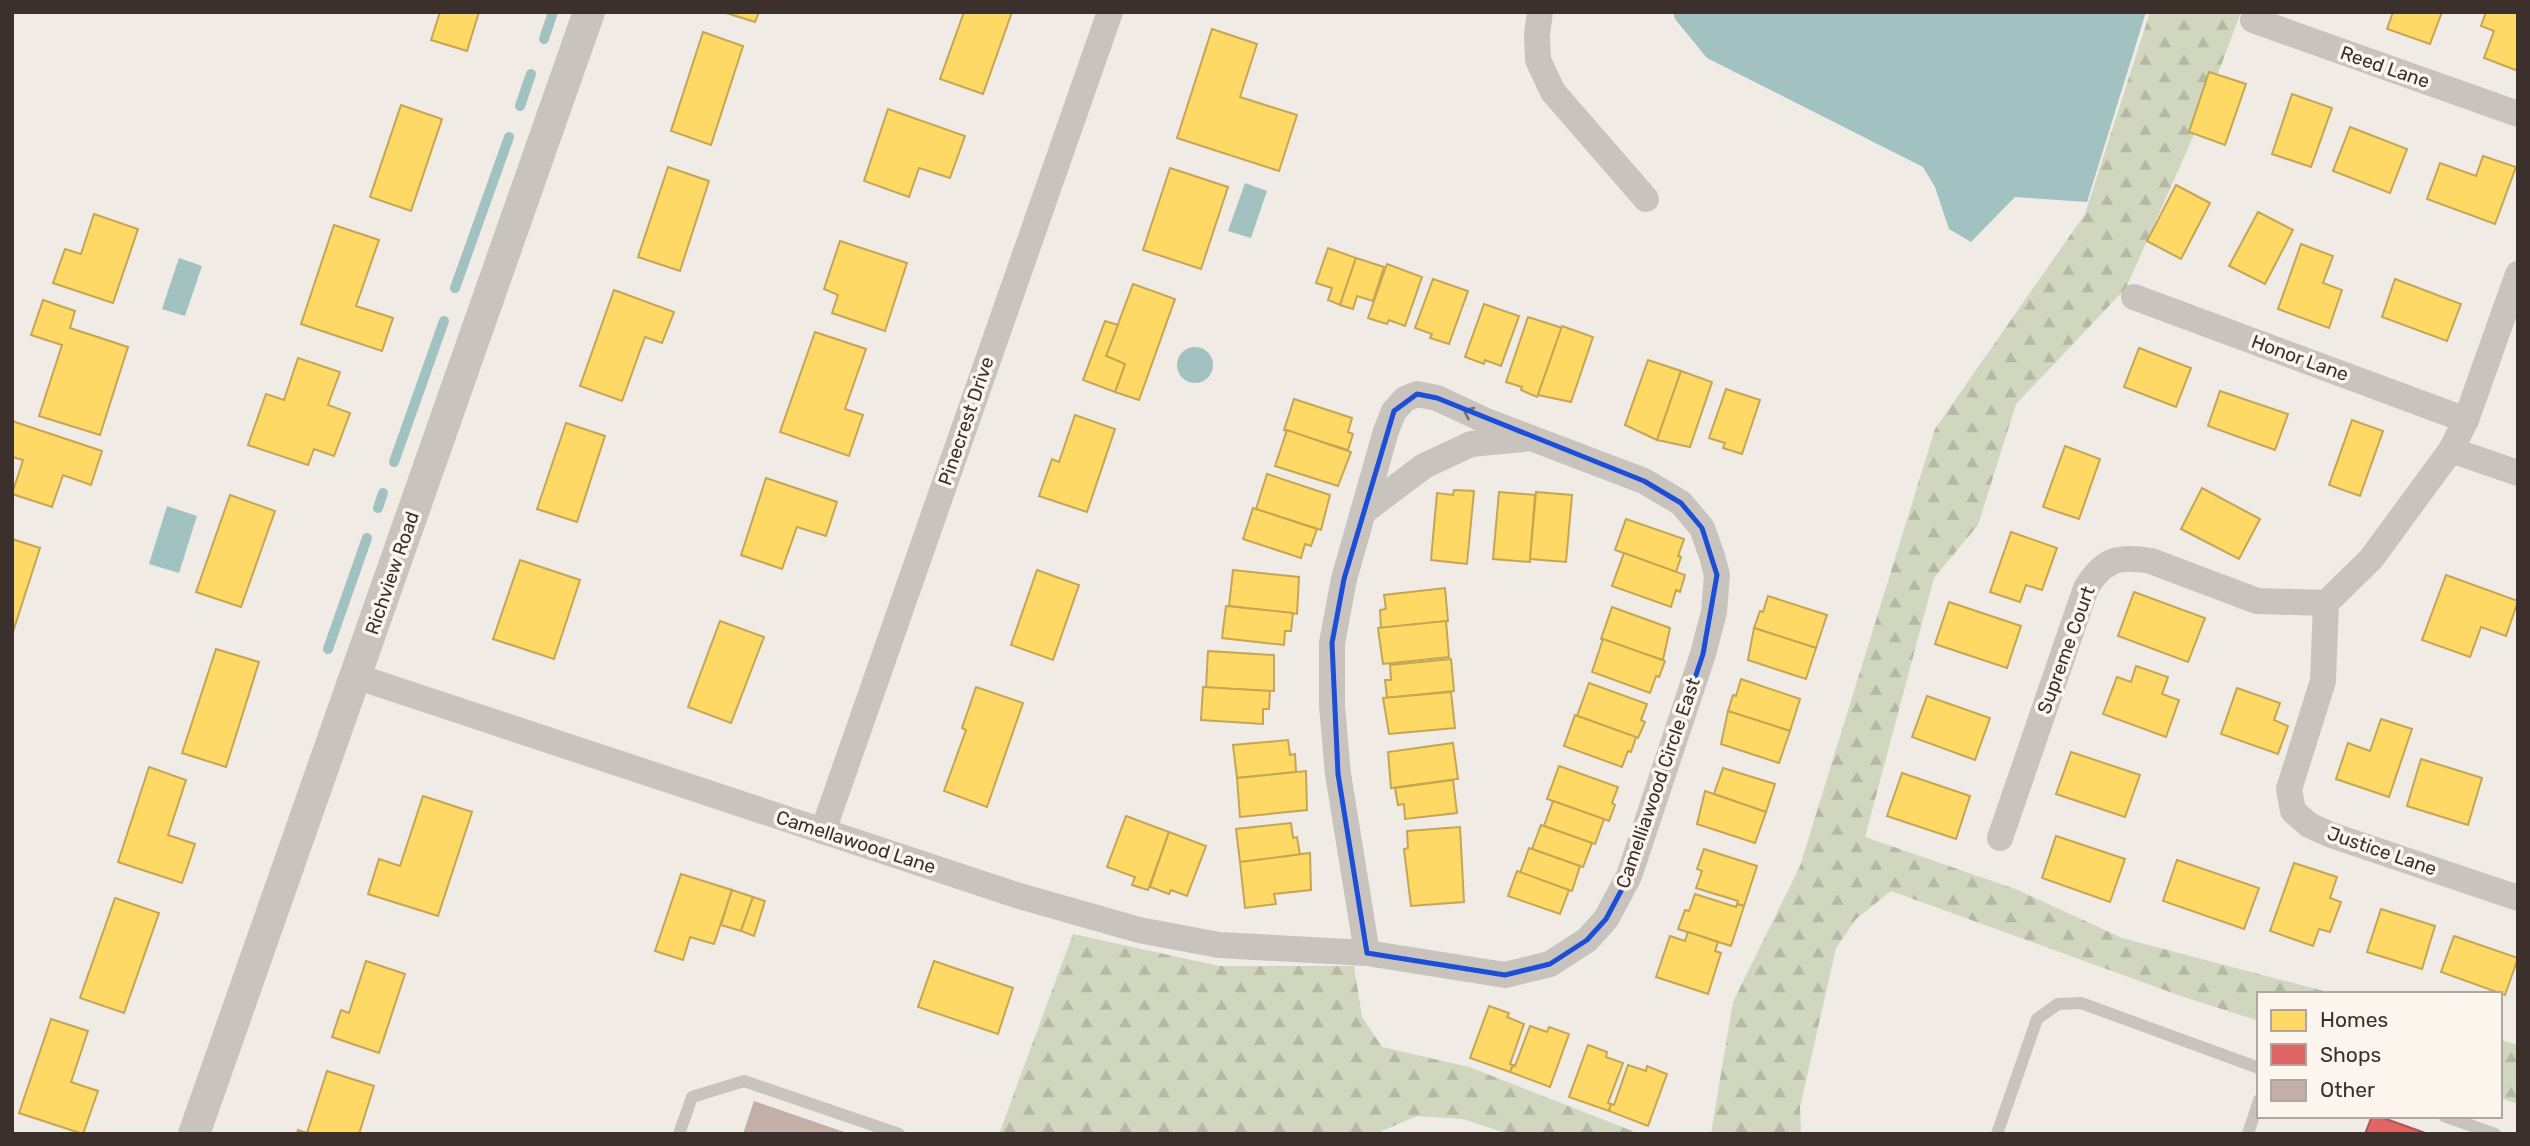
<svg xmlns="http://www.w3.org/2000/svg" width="2530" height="1146" font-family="Rubik,sans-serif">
  <defs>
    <pattern id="forest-firs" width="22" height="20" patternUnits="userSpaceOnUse" patternTransform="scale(1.75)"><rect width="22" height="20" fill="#d1d6bf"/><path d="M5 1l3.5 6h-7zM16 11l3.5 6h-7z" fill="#b4b8a4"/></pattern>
  </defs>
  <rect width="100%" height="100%" fill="#f0ebe5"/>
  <g fill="url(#forest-firs)">
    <polygon points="2150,12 2241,12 2200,121 2126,288 2016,404 1978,525 1934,578 1865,837 2018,890 2122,938 2335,994 2259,994 2259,1021 2181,996 1891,891 1856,919 1836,948 1800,1107 1801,1134 1711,1134 1733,1002 1800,866 1935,429 2085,214"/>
    <polygon points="1073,934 1219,966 1354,966 1362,1017 1382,1047 1469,1067 1640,1134 1508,1134 1463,1119 1417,1116 1375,1134 999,1134"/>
    <polygon points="2500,1040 2518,1045 2518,1104 2500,1098"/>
  </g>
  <g fill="#a1c2c1">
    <polygon points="1673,12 2146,12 2087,202 2015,197 1971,242 1949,229 1935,187 1923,167 1707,58 1675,19"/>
    <polygon points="1245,183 1267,191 1251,238 1228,231"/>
    <polygon points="179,258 202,266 185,316 162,309"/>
    <circle cx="1195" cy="365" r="18"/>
    <polygon points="167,506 197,516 179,573 149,564"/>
  </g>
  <g fill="#ffd966" stroke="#c4a654" stroke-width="2">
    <polygon points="440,12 479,12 467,51 431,40"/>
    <polygon points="723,12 759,12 755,22"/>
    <polygon points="964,12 1012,12 983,94 940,79"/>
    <polygon points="2393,12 2442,12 2430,44 2387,29"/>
    <polygon points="2486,12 2518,12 2518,71 2484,58 2494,31 2481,26"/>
    <polygon points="1212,29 1257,44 1240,97 1297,115 1279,171 1177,138"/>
    <polygon points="703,32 743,46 711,145 671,131"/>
    <polygon points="2209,72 2246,84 2225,145 2189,132"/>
    <polygon points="2292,94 2332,108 2311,167 2272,154"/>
    <polygon points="401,105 442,119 411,211 370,197"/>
    <polygon points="888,109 965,136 950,178 919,168 909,197 864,181"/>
    <polygon points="2350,127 2407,149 2390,193 2333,171"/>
    <polygon points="2483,156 2516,167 2495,224 2427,199 2440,163 2476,176"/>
    <polygon points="668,167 709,181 680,271 638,257"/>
    <polygon points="1170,168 1228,187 1201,269 1143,250"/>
    <polygon points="2176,185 2210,203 2181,259 2147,241"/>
    <polygon points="2258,212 2293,230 2265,284 2229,266"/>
    <polygon points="94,214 138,229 113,303 53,283 65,249 81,254"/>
    <polygon points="334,225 379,240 356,306 393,318 382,351 301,324"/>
    <polygon points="840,241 907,263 885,331 832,313 838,295 824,289"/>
    <polygon points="2301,244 2333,256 2323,283 2342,290 2329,328 2278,309"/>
    <polygon points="1328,248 1356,258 1340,305 1328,300 1332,288 1316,283"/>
    <polygon points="1356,258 1384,267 1373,301 1357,296 1353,309 1340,305"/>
    <polygon points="1387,264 1422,277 1405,326 1389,320 1387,324 1368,318"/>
    <polygon points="1433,279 1468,291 1449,344 1430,338 1432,334 1415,328"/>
    <polygon points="2395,279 2461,304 2447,341 2382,317"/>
    <polygon points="1133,284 1175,299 1139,400 1115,392 1125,364 1106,356"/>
    <polygon points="614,290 674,312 662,343 645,337 622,401 580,386"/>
    <polygon points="43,300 75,311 70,328 128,347 100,435 39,416 62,345 31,335"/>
    <polygon points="1484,304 1519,316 1501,366 1485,360 1484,364 1465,357"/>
    <polygon points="1528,317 1562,328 1537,397 1521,390 1522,387 1506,382"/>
    <polygon points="1105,321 1118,325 1106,356 1125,364 1115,392 1083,380"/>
    <polygon points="1562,326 1593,337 1571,402 1538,395"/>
    <polygon points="815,332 866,349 845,409 863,415 849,456 780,432"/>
    <polygon points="2139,348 2191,368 2176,407 2124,387"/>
    <polygon points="298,358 340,372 328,405 350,413 334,456 314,449 308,465 248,445 266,394 284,400"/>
    <polygon points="1648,360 1681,371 1657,440 1625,425"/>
    <polygon points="1681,371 1712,382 1690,447 1657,440"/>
    <polygon points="1726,389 1760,400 1742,454 1723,448 1725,443 1709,438"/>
    <polygon points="2220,391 2288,414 2275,450 2208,426"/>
    <polygon points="1294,399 1352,418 1348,432 1353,434 1348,450 1284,430"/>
    <polygon points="1075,415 1115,429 1087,512 1039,496 1052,459 1059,462"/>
    <polygon points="2352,420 2383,431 2360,496 2329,485"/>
    <polygon points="12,421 102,451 91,485 63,475 52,507 12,494 23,460 12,457"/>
    <polygon points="566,423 605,436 577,522 537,509"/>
    <polygon points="1287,430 1351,452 1338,486 1275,466"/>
    <polygon points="2065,446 2100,459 2079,519 2043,507"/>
    <polygon points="1267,474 1330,495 1321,530 1256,509"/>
    <polygon points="766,478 837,502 826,536 797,527 782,569 741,555"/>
    <polygon points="2202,488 2260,519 2239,559 2181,529"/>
    <polygon points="1454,490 1474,491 1467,564 1431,560 1437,493 1453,495"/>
    <polygon points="1499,492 1535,495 1530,562 1493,559"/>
    <polygon points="1536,492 1572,495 1566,562 1530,559"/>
    <polygon points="230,495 275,511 241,607 196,592"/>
    <polygon points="1253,508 1317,529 1311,546 1305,544 1301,558 1243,539"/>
    <polygon points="1626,519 1684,539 1678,556 1681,557 1676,572 1615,550"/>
    <polygon points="2011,532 2057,548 2042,590 2026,585 2020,602 1990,592"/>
    <polygon points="12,539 40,548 13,632 12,631"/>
    <polygon points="1624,553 1685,575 1680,592 1676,590 1671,607 1612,586"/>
    <polygon points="520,560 580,580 554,659 493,639"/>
    <polygon points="1037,570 1079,585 1053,660 1011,645"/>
    <polygon points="1233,570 1299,577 1297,614 1229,606"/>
    <polygon points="2446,575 2518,601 2506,636 2481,627 2470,657 2422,640"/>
    <polygon points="1445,588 1448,621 1381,628 1380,610 1386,609 1384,595"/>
    <polygon points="2134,592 2205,618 2188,662 2118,636"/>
    <polygon points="1768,596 1827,615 1816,648 1754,628 1760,611 1763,612"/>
    <polygon points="1949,602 2021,626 2007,668 1935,644"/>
    <polygon points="1226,606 1293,613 1291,631 1285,631 1284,645 1222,638"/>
    <polygon points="1612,607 1670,628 1663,660 1601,639"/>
    <polygon points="720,621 764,637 731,723 688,707"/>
    <polygon points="1446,621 1449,657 1383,664 1378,628"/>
    <polygon points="1754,628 1816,648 1806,679 1748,660"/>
    <polygon points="1603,639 1665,661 1659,677 1656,676 1650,693 1592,672"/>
    <polygon points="216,649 259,662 226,767 182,753"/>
    <polygon points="1208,651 1274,655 1274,691 1206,688"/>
    <polygon points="1451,659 1454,691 1387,698 1385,680 1391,680 1390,665"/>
    <polygon points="2136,666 2168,677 2162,694 2179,700 2166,737 2103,714 2117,677 2131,682"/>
    <polygon points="1741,679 1800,699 1790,731 1728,711 1733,695 1736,696"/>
    <polygon points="1589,683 1647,704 1641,720 1645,722 1638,738 1577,716"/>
    <polygon points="976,687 1023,703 987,807 944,791 966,730 962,728"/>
    <polygon points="1203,687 1270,691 1269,709 1263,709 1263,724 1201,720"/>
    <polygon points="2237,688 2280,703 2274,720 2288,726 2278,754 2221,734"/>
    <polygon points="1451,692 1455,728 1389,734 1383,698"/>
    <polygon points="1927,696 1990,718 1975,760 1912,737"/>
    <polygon points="1728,711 1790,731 1779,763 1721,744"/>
    <polygon points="1575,715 1636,737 1631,752 1628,751 1622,767 1564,746"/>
    <polygon points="2381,719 2412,729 2389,797 2336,779 2348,743 2370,751"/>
    <polygon points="1288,740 1290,755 1295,754 1296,772 1237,778 1233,745"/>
    <polygon points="1453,743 1458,779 1391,788 1388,752"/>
    <polygon points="2071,752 2140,775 2125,817 2056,794"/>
    <polygon points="2421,759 2482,778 2468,825 2407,806"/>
    <polygon points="1559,766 1618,787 1612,803 1615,805 1609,821 1547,799"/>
    <polygon points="149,767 186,780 168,835 195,844 182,883 118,862"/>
    <polygon points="1723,768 1775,784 1766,812 1714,794"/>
    <polygon points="1306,771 1307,810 1240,817 1237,778"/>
    <polygon points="1902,773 1970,796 1956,839 1887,816"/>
    <polygon points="1453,780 1457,813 1405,819 1404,804 1398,805 1395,788"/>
    <polygon points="1705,791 1766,812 1755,843 1697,824"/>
    <polygon points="423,796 472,812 438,916 368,894 379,859 400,866"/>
    <polygon points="1553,801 1604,819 1595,844 1544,826"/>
    <polygon points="1126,816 1169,832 1148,890 1132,885 1135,877 1107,867"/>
    <polygon points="1291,823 1293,838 1297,837 1300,855 1240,862 1236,829"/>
    <polygon points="1541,825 1592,843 1583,867 1532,849"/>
    <polygon points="1460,827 1464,902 1411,906 1404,849 1408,848 1407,831"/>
    <polygon points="1169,832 1206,846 1187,896 1171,890 1169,894 1150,887"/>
    <polygon points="2056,836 2125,859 2110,902 2042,878"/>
    <polygon points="1529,848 1580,866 1572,891 1520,873"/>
    <polygon points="1704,849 1757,866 1744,906 1737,904 1738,901 1696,888 1702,871 1697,869"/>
    <polygon points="1310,853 1311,890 1274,894 1276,904 1245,908 1240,862"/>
    <polygon points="2177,860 2259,888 2244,929 2163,901"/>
    <polygon points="2294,863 2337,877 2330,898 2341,902 2330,932 2319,929 2313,946 2270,931"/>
    <polygon points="1517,871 1569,890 1560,914 1508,896"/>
    <polygon points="681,874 732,890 714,944 690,937 683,960 655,951"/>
    <polygon points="732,890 753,897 741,931 721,925"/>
    <polygon points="1695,894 1736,907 1737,904 1744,906 1731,946 1678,929 1685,910 1689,911"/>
    <polygon points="753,897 765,901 754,936 741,931"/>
    <polygon points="115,898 159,913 124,1013 80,998"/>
    <polygon points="2381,909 2435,926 2422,969 2367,952"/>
    <polygon points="1688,932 1718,942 1715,951 1721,953 1708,994 1656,977 1670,936 1685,941"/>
    <polygon points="2454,936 2518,958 2505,995 2441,972"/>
    <polygon points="366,961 405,974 379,1053 332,1037 341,1010 349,1013"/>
    <polygon points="934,961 1013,988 998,1034 918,1007"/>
    <polygon points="1489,1006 1509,1013 1507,1017 1524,1024 1510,1064 1513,1065 1510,1072 1470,1058"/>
    <polygon points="51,1019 88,1031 71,1082 98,1091 83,1134 19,1113"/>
    <polygon points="1530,1026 1547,1032 1549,1027 1569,1034 1550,1087 1510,1072 1513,1065 1515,1066"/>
    <polygon points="1588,1045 1607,1052 1606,1057 1623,1063 1608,1103 1611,1104 1609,1111 1569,1097"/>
    <polygon points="1628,1065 1646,1071 1647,1066 1667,1074 1648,1126 1609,1111 1611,1104 1614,1105"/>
    <polygon points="327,1071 374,1086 359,1134 297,1134 298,1130 307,1133"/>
  </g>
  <polygon fill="#e06666" stroke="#ae5654" stroke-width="2" points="2372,1116 2378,1116 2428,1134 2365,1134"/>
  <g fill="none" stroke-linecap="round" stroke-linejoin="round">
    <g stroke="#a1c2c1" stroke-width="10">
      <polyline points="544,39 553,12"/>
      <polyline points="520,106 531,74"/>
      <polyline points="455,288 509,137"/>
      <polyline points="394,462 444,321"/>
      <polyline points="378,508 383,493"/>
      <polyline points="328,649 367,538"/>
    </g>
  </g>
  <polygon fill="#c3afa7" points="754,1101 847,1133 847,1134 743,1134"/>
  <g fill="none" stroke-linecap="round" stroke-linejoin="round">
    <g stroke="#c9c3be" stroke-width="12">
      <polyline points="2444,1116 2495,1134"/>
      <polyline points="679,1134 692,1097 744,1081 899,1134"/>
      <polyline points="1997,1134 2037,1019 2058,1004 2081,1003 2259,1068"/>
      <polyline points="2248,1134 2259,1100"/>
    </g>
    <g stroke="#c9c3be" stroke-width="26">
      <polyline points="1540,12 1537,34 1538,60 1553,92 1646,199"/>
      <polyline points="2253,20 2518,114"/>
      <polyline points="2134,297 2466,420"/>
      <polyline points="2451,450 2518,473"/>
      <polyline points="1363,512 1424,466 1471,444 1523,439"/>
      <polyline points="2326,603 2323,681 2289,789 2293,811 2309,825 2331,835 2518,898"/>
      <polyline points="2326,603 2371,559 2451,450 2466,420 2518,274"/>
      <polyline points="355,676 1016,895 1139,930 1219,945 1367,953 1505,975 1550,964 1587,940 1606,919 1629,876 1703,654 1714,612 1717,575 1712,556 1702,528 1681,503 1644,481 1486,421 1437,398 1417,394 1405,399 1394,411 1386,431 1344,579 1332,643 1332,706 1338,774 1367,953"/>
      <polyline points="823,831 1110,12"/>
      <path d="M2000,838L2086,588C2103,560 2118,555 2151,561L2257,601L2326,603"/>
    </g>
    <polyline stroke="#c9c3be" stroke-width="32" points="194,1134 589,12"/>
  </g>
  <defs><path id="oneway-chevron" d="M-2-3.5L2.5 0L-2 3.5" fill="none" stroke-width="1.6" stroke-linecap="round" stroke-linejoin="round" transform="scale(1.75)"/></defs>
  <use stroke="#7b726d" href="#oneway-chevron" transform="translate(1468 412) rotate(-154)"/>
  <path fill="none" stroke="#1d4ed8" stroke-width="5" stroke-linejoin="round" d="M1417,394L1437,398L1644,481L1681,503L1702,528L1717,575L1703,654L1629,876L1606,919L1587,940L1550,964L1505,975L1367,953L1338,774L1332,643L1344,579L1394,411Z"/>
  <g text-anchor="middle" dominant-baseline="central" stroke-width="7" stroke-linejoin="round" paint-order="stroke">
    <g font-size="19" fill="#3b302b" stroke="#fbf5ee">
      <text transform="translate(2385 67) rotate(19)">Reed Lane</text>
      <text transform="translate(2300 358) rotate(20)">Honor Lane</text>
      <text transform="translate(966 421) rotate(-71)">Pinecrest Drive</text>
      <text transform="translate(392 573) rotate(-71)">Richview Road</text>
      <text transform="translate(2066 650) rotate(-70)">Supreme Court</text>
      <text transform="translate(1658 783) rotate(-71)">Camelliawood Circle East</text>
      <text transform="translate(856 842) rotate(18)">Camellawood Lane</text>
      <text transform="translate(2382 851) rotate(19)">Justice Lane</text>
    </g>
  </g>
  <rect width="2530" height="1146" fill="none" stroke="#3b302b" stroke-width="28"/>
  <rect x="2257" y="992" width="245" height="126" fill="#fbf5ee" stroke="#aea6a0" stroke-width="2"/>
  <rect x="2271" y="1010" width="35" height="21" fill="#ffd966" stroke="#aea6a0" stroke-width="2"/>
  <text x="2320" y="1027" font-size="21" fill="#3b302b">Homes</text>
  <rect x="2271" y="1044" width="35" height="21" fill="#e06666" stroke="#aea6a0" stroke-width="2"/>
  <text x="2320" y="1062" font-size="21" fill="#3b302b">Shops</text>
  <rect x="2271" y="1080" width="35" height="21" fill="#c3afa7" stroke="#aea6a0" stroke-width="2"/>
  <text x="2320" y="1097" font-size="21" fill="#3b302b">Other</text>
</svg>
